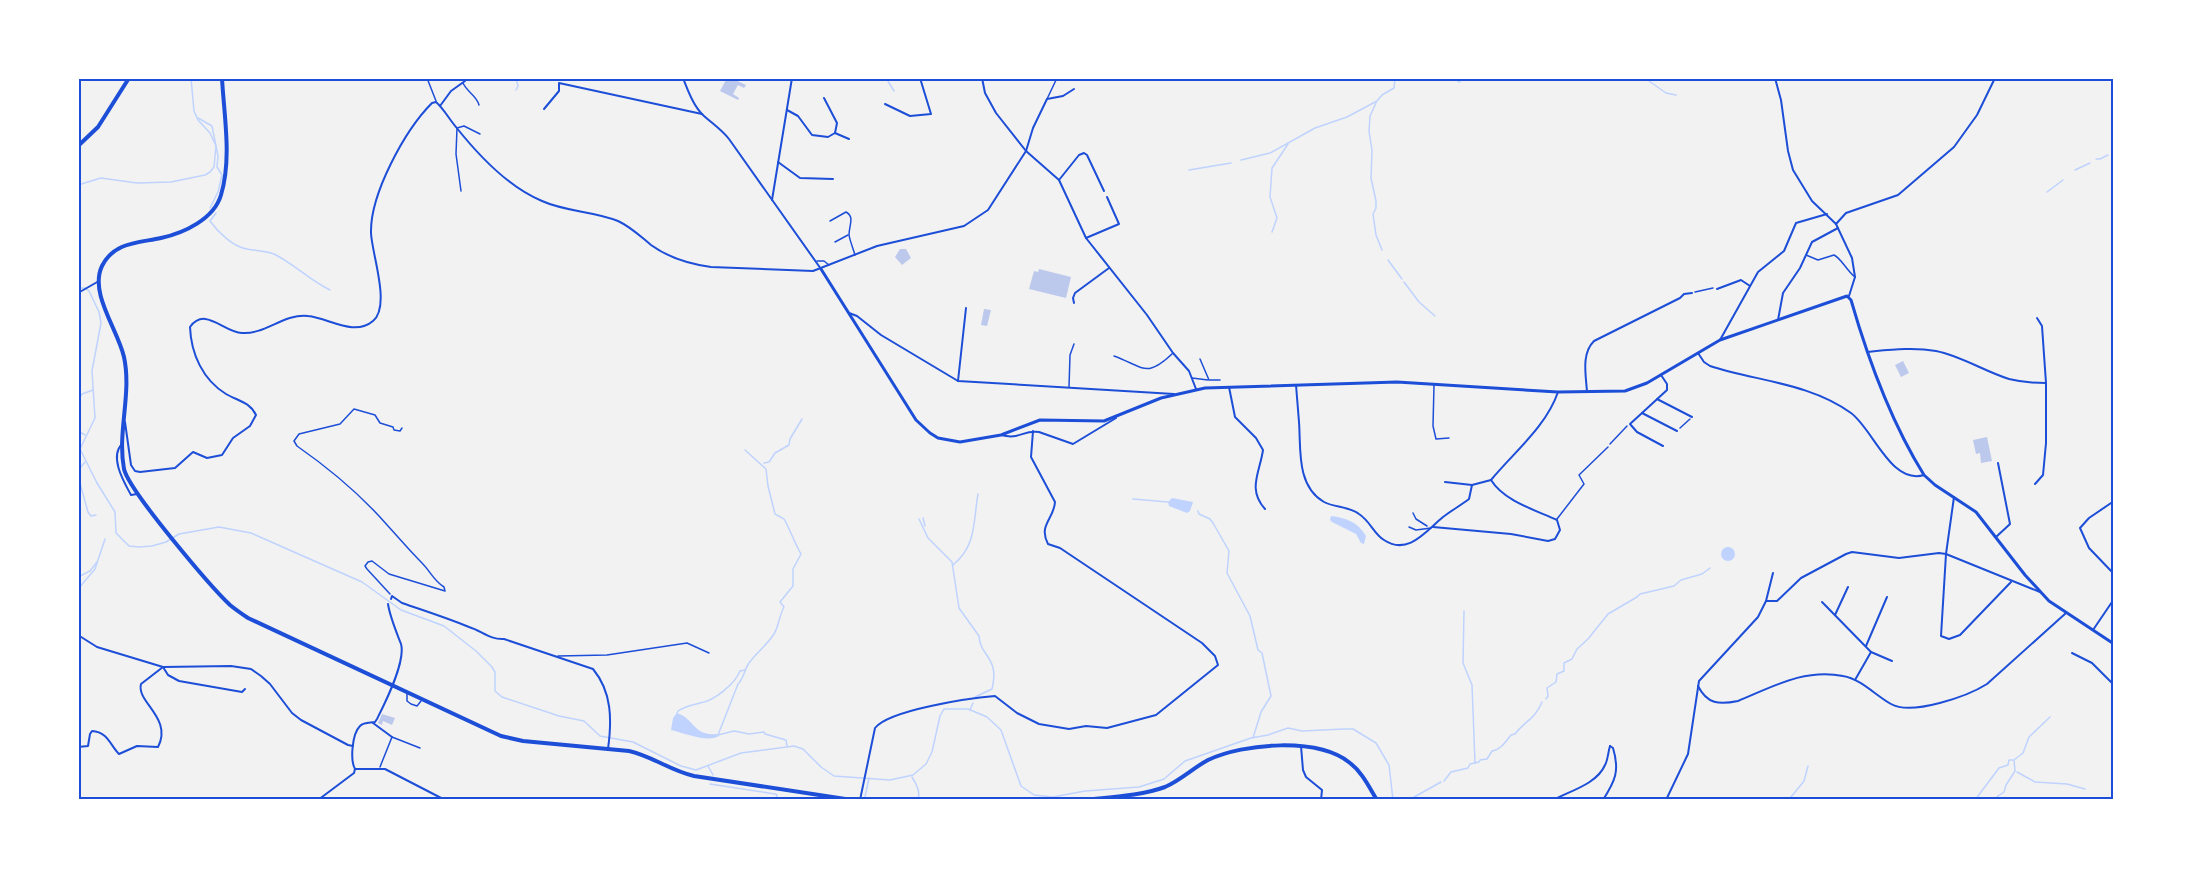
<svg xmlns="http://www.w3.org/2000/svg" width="2192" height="878" font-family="Ubuntu,sans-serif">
  <rect width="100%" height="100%" fill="#f2f2f2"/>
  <g fill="#bfd3fe">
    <polygon points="1172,498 1193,502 1190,511 1187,513 1169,506 1168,502"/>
    <path d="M1331,516C1346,518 1358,522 1366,536L1364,544L1361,543L1356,534L1332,522L1330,520Z"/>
    <circle cx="1728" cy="554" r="7"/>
    <path d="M677,713C695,719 693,736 717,734L719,736C707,743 684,733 671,730L673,718Z"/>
  </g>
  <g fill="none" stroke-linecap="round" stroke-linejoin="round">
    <g stroke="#bfd3fe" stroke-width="1.5">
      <polyline points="516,78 518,86 516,90"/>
      <polyline points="886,78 894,91"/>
      <polyline points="1452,78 1460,82"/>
      <polyline points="1648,78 1649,81 1666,93 1676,95"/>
      <polyline points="1376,103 1370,116 1369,131 1372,150 1371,178 1376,201 1376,208 1373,214 1376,235 1382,250"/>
      <polyline points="198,118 212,126 218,156 217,167 222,175 218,192 210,208"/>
      <polyline points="2096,159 2100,159 2108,155"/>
      <polyline points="1241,160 1270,153 1315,128 1347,117 1377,101 1382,95 1394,88 1395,78"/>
      <polyline points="1189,170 1231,163"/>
      <polyline points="2075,170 2090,163"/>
      <polyline points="78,185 101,178 137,183 171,182 205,175 210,172 214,167 216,146 210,133 198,120 194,111 191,78"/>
      <polyline points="2047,192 2063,180"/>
      <path d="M216,213L210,221C218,232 233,247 247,249C256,251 264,250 274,254C293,263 309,280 330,290"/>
      <polyline points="1272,232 1277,218 1270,197 1272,168 1288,144"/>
      <polyline points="1388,260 1402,279"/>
      <polyline points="1404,282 1419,302 1435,316"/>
      <polyline points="78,288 85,288 89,291 99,312 101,323 92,371 95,418 80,449 97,483 115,512 116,533 129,546 139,547 152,546 166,542 179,534 219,527 251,533 362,582 401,610 444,626 476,651 492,667 495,672 495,691 502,697 559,716 584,721 600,736 633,742 681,766 696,770 741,753 794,746 803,749 821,767 834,776 890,780 913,775 926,764 932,752 940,716 944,709 968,709 980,714 987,717 1001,730 1021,786 1034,795 1053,797 1085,791 1139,787 1164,779 1185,761 1251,738 1268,735 1288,728 1302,731 1344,729 1353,729 1376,743 1389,765 1393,800"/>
      <polyline points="78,401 82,394 93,390"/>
      <polyline points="78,415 78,421"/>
      <polyline points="78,431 85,435"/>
      <path d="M745,450L766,469L768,486L775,514C778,516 781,517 784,519C786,521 797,548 801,554L793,569V586L780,602L784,607C779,616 779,626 774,634C767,645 756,653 749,663C744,670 744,678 738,684L718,735L734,731L749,734L764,732L765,734L786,740L787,746"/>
      <polyline points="764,463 769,462 775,453 789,445 790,439 802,419"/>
      <polyline points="78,474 80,468 85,462"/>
      <polyline points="78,476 88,512 91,516 96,515"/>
      <polyline points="1133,499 1168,502"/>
      <polyline points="1198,511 1199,514 1210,519 1213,523 1229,551 1227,573 1250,616 1258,650 1262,653 1271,696 1261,712 1253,738"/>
      <polyline points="923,518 925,526"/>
      <path d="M919,519L928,538L952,562L959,608L979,636C980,657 1000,657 992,689L975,697"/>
      <path d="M953,565C977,545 973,522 978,494"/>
      <polyline points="78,577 90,571 97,562"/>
      <polyline points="78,589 95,569 105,539"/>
      <polyline points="1464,611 1463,663 1472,685 1475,763"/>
      <polyline points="1546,699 1548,696 1547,688 1556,682 1557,674 1564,671 1564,663 1572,659 1577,649 1588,639 1608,614 1637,597 1640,594 1674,586 1681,580 1702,574 1710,568"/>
      <polyline points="970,710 973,703"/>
      <path d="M677,713L678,711C685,706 692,705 700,703C714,701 735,684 740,671L745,670"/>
      <polyline points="708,766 713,775"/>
      <polyline points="2017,772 2035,782 2067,784 2085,789"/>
      <path d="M912,777C916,783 921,792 918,800"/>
      <path d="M1444,781L1451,772L1468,768L1470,764L1479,762L1480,760L1487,759L1492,751C1501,750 1506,741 1511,735L1515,734C1525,721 1535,719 1542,702"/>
      <polyline points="710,784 775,794 777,795 776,800"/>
      <polyline points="865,797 869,778"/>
      <polyline points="1409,800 1441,782"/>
      <polyline points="1791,800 1791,797 1804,781 1808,766"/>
      <polyline points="1975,800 1999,768 2008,765 2009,760 2013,760"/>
      <polyline points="1995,800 1998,796 2004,792 2006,785 2015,771 2014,760 2023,753 2029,737 2050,717"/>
    </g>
  </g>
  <g fill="#bdc9ec">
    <polygon points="727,78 731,78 746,85 744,88 738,85 733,94 739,98 738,100 720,91"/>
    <polygon points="900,249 906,249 911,258 902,265 895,257"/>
    <polygon points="1039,269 1071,277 1066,298 1029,289 1034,271 1038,272"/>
    <polygon points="984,309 991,310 987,326 981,325"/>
    <polygon points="1903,361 1909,373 1901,377 1895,365"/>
    <polygon points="1987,437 1992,461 1981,463 1980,453 1976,454 1973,440"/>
    <polygon points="382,714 395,718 392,725 383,721 382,725 378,723"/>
  </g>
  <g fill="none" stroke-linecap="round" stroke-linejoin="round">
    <g stroke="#1d4ed8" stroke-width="1.5">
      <polyline points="1695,292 1713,288"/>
      <polyline points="1680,428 1690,419"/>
      <polyline points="1610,444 1627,426"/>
      <path d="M390,594L367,569L365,566L368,562L372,561L389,574L445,591L444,587C433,580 431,572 422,563C410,551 399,538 388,526C362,496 330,469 297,446L294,441L299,434L340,424L354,409L375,415L380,423L393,427L394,430L400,431L402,428"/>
    </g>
    <g stroke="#1d4ed8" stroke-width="1.5">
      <polyline points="427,78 436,101"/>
      <path d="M463,83C467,92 477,96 479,105"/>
      <polyline points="1047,99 1057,78"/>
      <polyline points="461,191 456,154 457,128 464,126 480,134"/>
      <path d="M830,221L846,212C855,217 849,225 849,235C850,241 853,248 855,255"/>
      <polyline points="835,242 848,235"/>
      <path d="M1806,255L1818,260L1834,255C1842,259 1846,270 1855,277"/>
      <polyline points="817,261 824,261 829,265"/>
      <path d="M1114,356C1144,367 1146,379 1173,353"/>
      <polyline points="1200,359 1209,380 1220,380"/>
      <polyline points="1192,378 1208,380"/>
      <polyline points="1434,385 1433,426 1436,439 1449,438"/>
      <polyline points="1069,387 1070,355 1074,344"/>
      <polyline points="1413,513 1416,519 1427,526"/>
      <polyline points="1557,519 1584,484 1579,475 1608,447"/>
      <polyline points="1409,527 1416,530 1431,528"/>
      <polyline points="558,656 607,655 687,643 709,653"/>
      <polyline points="407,693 407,701 411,704 417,706 421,701"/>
      <polyline points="380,767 392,737 420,748"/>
    </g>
    <g stroke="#1d4ed8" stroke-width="2">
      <path d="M683,78C688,91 694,107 704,116C713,124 722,130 729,139L821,269"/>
      <polyline points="982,78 985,93 996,113 1026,151 1059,180 1086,238 1147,315 1173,353 1189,371 1196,389"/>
      <polyline points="1775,78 1781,100 1788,151 1793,170 1812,201 1836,224 1852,258 1855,277 1849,296"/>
      <polyline points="885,104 910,116 931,114 920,78"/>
      <polyline points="440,106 451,91 465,81"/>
      <polyline points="544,109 559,91 559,83 702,114"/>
      <polyline points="787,110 798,116 812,135 828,137 835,133 837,123 824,98"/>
      <polyline points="835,133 849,139"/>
      <polyline points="778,162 800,178 833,179"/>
      <polyline points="1059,180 1079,155 1084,153 1087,155 1104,191"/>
      <polyline points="772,200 792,78"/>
      <polyline points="1836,224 1846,213 1898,195 1954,147 1977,115 1995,78"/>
      <polyline points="1086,238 1119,224 1107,197"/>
      <polyline points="1717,289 1741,280 1750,286"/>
      <polyline points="78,293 99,281"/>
      <polyline points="1074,303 1073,298 1075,293 1109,268"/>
      <polyline points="849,313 857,316 881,335 958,381 1174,394"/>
      <polyline points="2037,318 2042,326 2046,383"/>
      <polyline points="1778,320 1783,293 1800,268 1812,242 1838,228"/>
      <polyline points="1720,340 1758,272 1784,251 1796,223 1827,214"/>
      <path d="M1867,352C1889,350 1913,347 1936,351C1961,356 1984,371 2009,379C2021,382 2033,383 2046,383V443L2043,475L2035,484"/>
      <path d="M1698,353L1704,362L1710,366C1756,381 1810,383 1851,413C1873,429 1891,485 1924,475"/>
      <polyline points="1661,375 1667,384 1667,390 1642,413 1677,431"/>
      <polyline points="958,381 966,308"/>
      <path d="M1296,385C1297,397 1298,409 1299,422C1301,448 1296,486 1324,502C1335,508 1349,506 1359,514C1370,521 1374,534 1384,540C1408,556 1426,531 1443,517C1451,511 1461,505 1469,499L1472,485"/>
      <path d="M1229,387L1235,417L1256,438L1263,450C1260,472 1247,489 1265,509"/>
      <path d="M1587,392C1586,375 1581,354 1594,341L1680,298L1684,294L1692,293"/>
      <polyline points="1657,399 1692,417"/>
      <polyline points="1642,413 1630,424 1637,432 1663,446"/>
      <path d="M125,422L131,465L135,471L140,472L175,468L193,452L207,458L222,455L233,438L250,426L256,415C250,402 238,401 226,394C203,380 191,354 190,327C205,306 223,332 242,333C264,335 285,313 308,316C329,318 354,337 373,321C391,306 372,255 371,233C370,194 405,130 432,103L436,102C444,109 449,119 456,127C479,156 508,187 542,201C566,212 594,211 618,221C631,227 640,236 651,245C669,258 689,264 711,267L813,271L877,246L964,226L988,210L1026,151L1033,128L1047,99L1063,96L1074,89"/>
      <path d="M1001,435C1020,440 1022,430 1039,432L1073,444L1116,418"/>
      <path d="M122,444C109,457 124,482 131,495L137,494"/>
      <polyline points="1445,482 1472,485 1491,480"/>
      <polyline points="1954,497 1946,554 1941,636 1949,639 1960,635 2011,582"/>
      <polyline points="2114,501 2089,518 2080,528 2089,548 2114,574"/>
      <path d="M1433,527L1511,534L1548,541L1555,539L1560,530L1557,520C1535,510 1504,501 1491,480C1514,452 1546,427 1558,392"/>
      <polyline points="1996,537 2010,524 1998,463"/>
      <path d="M391,599L392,596L402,603C425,611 447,618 469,627C482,631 490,640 504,639L593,669C612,692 612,720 608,749"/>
      <polyline points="1766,601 1777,601 1801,578 1846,554 1852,552 1899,558 1939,553 1946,554 2040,592"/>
      <polyline points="1822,602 1871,652 1855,680"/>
      <polyline points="1835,615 1848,587"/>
      <polyline points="2093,630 2114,599"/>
      <polyline points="78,635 97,647 163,667 231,666 251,669 261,676 270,684 292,713 301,720 348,745 353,746"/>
      <polyline points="1866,646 1887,597"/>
      <polyline points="1871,652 1892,661"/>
      <polyline points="2072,653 2092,663 2114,685"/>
      <path d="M1698,686C1707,704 1719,705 1738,701C1772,687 1805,668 1843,676C1861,679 1875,695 1891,704C1912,716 1968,696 1987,684L2066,613"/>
      <polyline points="373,723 392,737"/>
      <polyline points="1301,746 1303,770 1306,777 1322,790 1321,800"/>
      <path d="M78,747L88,746L90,734L92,731C108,732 110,745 119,754L137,746L158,747C173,718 136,702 141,684L163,667L168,675L179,681L242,692L245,689"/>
      <path d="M355,769C350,760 352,734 360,726C364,722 370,723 375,722L377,719C385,703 406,662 401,644C396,631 390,617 388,604"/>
      <polyline points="318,800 354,773 355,769 385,769 445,800"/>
      <path d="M860,800L875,728C889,710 970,698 995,696L1017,713L1039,724L1069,729L1086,726L1107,728L1156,715L1218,665L1215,656L1202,643L1060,548L1048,544C1038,525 1054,519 1055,502L1031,457L1033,431"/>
      <path d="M1553,800C1570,791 1597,784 1605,765C1608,760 1608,752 1610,746"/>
      <path d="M1603,800C1615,781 1620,771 1613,748L1610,746"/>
      <polyline points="1666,800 1688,754 1699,681 1758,617 1766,601 1773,573"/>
    </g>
    <path stroke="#1d4ed8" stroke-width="3" d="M821,269L916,420L930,433L938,438L960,442L1001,435L1040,420L1104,421L1161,398L1205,388L1397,382L1558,392L1625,391L1647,383L1720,340L1847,296L1851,300C1868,359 1891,422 1924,475L1935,485L1976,512L2025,575L2049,601L2114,644"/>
    <g stroke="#1d4ed8" stroke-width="4">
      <path d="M222,78C224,116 232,158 221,195C214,219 184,233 161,238C138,243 114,242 102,266C89,293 118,330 124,357C132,394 117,432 124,469C129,491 211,587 230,605C236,610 242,614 248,618L501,736L523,741L629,751C652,756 671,771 694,776L852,800"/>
      <path d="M1084,800C1110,797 1140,796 1165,787C1181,780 1193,768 1208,760C1244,743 1318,737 1350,763C1362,772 1369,787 1377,800"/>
    </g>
    <polyline stroke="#1d4ed8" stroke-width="4" points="78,146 98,127 129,78"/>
  </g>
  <rect width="2192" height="878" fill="none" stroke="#ffffff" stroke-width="159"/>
  <rect x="80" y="80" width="2032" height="718" fill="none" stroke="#1d4ed8" stroke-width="2"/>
</svg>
